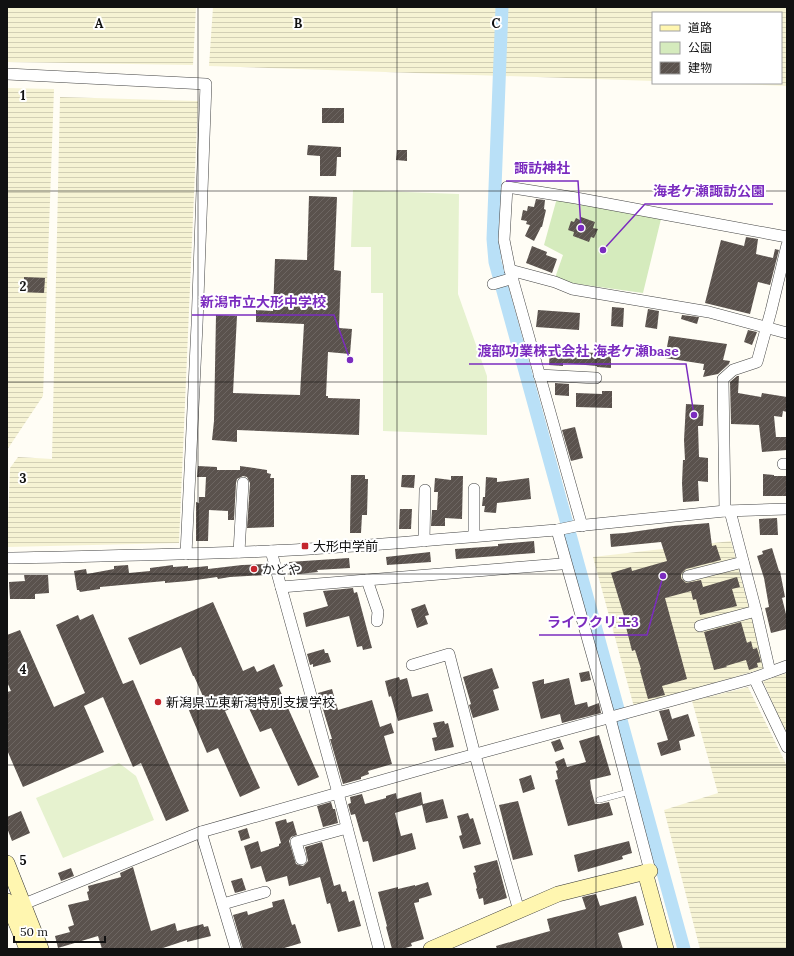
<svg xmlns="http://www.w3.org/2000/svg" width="794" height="956" font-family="Lora,'Noto Sans JP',serif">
  <defs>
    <pattern id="farmland-rules" width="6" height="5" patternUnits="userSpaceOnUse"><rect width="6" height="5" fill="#f6f3d4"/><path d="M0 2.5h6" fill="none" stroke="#d2cfb5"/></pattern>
    <pattern id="building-hatch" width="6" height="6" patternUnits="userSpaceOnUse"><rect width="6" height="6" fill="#5a524d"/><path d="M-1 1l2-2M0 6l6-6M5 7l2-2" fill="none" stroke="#6d6662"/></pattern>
  </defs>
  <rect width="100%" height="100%" fill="#fffdf5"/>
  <g fill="url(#farmland-rules)">
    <polygon points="7,7 196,7 193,65 7,62"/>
    <polygon points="213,7 787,7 787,86 710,83 781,83 781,13 653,13 653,81 209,66"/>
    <polygon points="7,88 54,89 43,396 7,450"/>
    <polygon points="60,97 198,101 179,543 7,547 10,468 18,457 52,459"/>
    <polygon points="731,541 765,668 634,707 593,557"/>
    <polygon points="787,673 787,735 763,681"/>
    <polygon points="748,687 787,766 787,949 700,949 664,810 718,793 692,701"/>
  </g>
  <polygon fill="#d5ebbd" points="557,198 661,219 643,293 571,283 555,278 563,255 544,245"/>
  <g fill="#e6f2cf">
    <polygon points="353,190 459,194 458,294 487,376 487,435 383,431 383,293 371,293 371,247 351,247"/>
    <polygon points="119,763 136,776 154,820 63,858 36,798"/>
  </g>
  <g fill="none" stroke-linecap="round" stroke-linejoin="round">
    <polyline stroke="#b9e0f7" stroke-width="13" points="502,7 493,239 495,262 684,949"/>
  </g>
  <g fill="url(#building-hatch)">
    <rect x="322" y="108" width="22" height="15"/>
    <polygon points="308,145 341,147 341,157 337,157 336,176 320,176 320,156 307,155"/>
    <polygon points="397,150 407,150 407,161 396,160"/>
    <polygon points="309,196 337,197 334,270 341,271 339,328 352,329 350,354 328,352 326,396 328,396 328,398 360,399 359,435 237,430 237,442 212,440 214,421 216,315 237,316 233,393 300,395 304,324 256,322 256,310 273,311 275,259 307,260"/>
    <polygon points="536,199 545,200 544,209 546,210 542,227 541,227 534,241 525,236 530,225 526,224 527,221 521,220 523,210 527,211 528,206 534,207"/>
    <polygon points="581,217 595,222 593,228 598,229 594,238 591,237 589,242 573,236 574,232 568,230 571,221 574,222 576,218 580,220"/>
    <polygon points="746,237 758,239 756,254 773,258 775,249 779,250 770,285 758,282 750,314 705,303 721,240 744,246"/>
    <polygon points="532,246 547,252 546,255 557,259 552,273 526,263"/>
    <polygon points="24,277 45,278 44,293 24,292"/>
    <polygon points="612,307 624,308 623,327 611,326"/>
    <polygon points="648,309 659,311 657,329 645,327"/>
    <polygon points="538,310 580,313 579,330 536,327"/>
    <polygon points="682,315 699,317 697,324 681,319"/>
    <polygon points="748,330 757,332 752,345 744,342"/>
    <polygon points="669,336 727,344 723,360 730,361 729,364 718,374 703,377 705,370 703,370 704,364 665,358"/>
    <polygon points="550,350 611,354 611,368 597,367 597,366 563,363 563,366 549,365"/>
    <polygon points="737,376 739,376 738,393 761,397 762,393 787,397 787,412 783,411 782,417 774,416 776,437 787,437 787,450 762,452 759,425 731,424 730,382"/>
    <polygon points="555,383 569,384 569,396 555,395"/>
    <polygon points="602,391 612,391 612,408 576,407 576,393 602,394"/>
    <polygon points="686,404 704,405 703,426 698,426 699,457 708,458 708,482 698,481 699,501 683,502 682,483 683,460 685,460 684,440"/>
    <polygon points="575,427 583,458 571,461 562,430"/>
    <polygon points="198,466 217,467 217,470 240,470 240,466 267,470 267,473 271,474 270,478 274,478 274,527 247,528 250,483 247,477 243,476 237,479 236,483 234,520 228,520 228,511 209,510 208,541 196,541 196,502 199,503 199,497 205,497 206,477 197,477"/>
    <polygon points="763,474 774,475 774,476 787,476 787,496 763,496"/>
    <polygon points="351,475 365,475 365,479 368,479 367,515 362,515 361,533 350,533"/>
    <polygon points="402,475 415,475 414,488 401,487"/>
    <polygon points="451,476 463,476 462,519 445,518 445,526 431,526 432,510 437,510 438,492 434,492 435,478 451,480"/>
    <polygon points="486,477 497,478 497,482 529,478 531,499 497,503 496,513 484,512 485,506 482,506 483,497 485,497"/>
    <polygon points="400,509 412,509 411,529 399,529"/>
    <polygon points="777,518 778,535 760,535 759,519"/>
    <polygon points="709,523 712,546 716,545 721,560 686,569 681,574 681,578 686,583 701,580 703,587 737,577 740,587 732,589 737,606 700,615 696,599 693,600 691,591 665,598 687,679 662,686 665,695 648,699 640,670 641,669 635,650 632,651 624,619 625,619 611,573 631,567 632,571 667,561 661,542 611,547 610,534 625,533 673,526"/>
    <polygon points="534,541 535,553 456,559 455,549 498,546 498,544"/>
    <polygon points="772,548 779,571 780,571 785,597 782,598 787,618 787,629 771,633 765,608 769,607 764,578 757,556 763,554 762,551"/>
    <polygon points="430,552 431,562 387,565 386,557"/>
    <polygon points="349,558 350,568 317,570 318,572 290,575 289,562"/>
    <polygon points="265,564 266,575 230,577 218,579 217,577 189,581 165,583 165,581 100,587 100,589 80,592 79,590 77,590 74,571 86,569 87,574 114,569 114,566 128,565 129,573 150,571 150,568 173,565 173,567 188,566 188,568 208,566 208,569 242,565"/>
    <polygon points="24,575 48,575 49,593 35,594 35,599 10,599 9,582 25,581"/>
    <polygon points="353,588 354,593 357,592 372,648 363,650 362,646 357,647 349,616 306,627 303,613 328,606 323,591"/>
    <polygon points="213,602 243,671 254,666 257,672 274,664 283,686 279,688 319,777 298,786 271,728 260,732 246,702 225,711 260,788 240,797 218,748 207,753 188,708 205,701 194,676 193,676 181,647 140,665 128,638"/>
    <polygon points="425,604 429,615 425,616 428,624 417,628 411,609"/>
    <polygon points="93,614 123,684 133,680 189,811 166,821 141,763 133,767 103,697 84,706 104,752 23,787 7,750 7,692 11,691 7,682 7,635 20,630 54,707 85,693 56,625 78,615 80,620"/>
    <polygon points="741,622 747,643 751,641 753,649 757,648 761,662 757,663 758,667 749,670 746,660 726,666 727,667 714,670 704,632"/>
    <polygon points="324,649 325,653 328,653 331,662 313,667 313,664 310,665 307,654"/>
    <polygon points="492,668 499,688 493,690 499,710 473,718 469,705 471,704 463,677"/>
    <polygon points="589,671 591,680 581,682 579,673"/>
    <polygon points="399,677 400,680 407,678 412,697 428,693 433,711 398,721 391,696 389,697 385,681"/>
    <polygon points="569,678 575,705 587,702 588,707 599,703 601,713 562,723 560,714 541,719 532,682 544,679 544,684"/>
    <polygon points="332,689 338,710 372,700 380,727 391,723 394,733 384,736 392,764 368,771 369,774 361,777 361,779 343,784 330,739 332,739 318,693"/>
    <polygon points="669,709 672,719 688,714 695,736 679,741 681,750 661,756 657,743 668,740 659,711"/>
    <polygon points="444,721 445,724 448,723 454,747 435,751 432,738 437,737 433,723"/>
    <polygon points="599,735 611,775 590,780 591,789 595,804 600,804 609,802 613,815 568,826 555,780 558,779 556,771 558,770 555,762 564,758 567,767 586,762 579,741"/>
    <polygon points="560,739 564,749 555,752 551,742"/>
    <polygon points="531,775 535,789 523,793 519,779"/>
    <polygon points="421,792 423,804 443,799 448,818 426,823 422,805 395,813 401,836 412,833 416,849 373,862 368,841 363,842 355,814 351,815 348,804 351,803 350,797 362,794 365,804 386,798 386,796 396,793 397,799"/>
    <polygon points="518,801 533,855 513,860 499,805"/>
    <polygon points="331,802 333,809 335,809 338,823 323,827 317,806"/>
    <polygon points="21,811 30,833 12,841 7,828 7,817"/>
    <polygon points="468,813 470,819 473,818 481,844 463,849 459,836 462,835 457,816"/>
    <polygon points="286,819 287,823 293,821 297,835 291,837 289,841 296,864 303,866 308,861 305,847 322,842 334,886 340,884 342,892 346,891 349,902 354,900 361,926 338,932 330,903 327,904 320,877 289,886 287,876 266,882 261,866 251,869 244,846 258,841 261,852 279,846 279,844 281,843 275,822"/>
    <polygon points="247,828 250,838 241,841 238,831"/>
    <polygon points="629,841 632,853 622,856 623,859 578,872 574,855"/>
    <polygon points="497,860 507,898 484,905 483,898 479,899 476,889 477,888 473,873 476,872 474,866"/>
    <polygon points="133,867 151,931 175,923 177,931 203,924 204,927 208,926 211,936 187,942 187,940 160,949 102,949 98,936 58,948 55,936 70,932 68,927 74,925 68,905 89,900 87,892 89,891 88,886 121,877 120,873"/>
    <polygon points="71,868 74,876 61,881 58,873"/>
    <polygon points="242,878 246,890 235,893 231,881"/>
    <polygon points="428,882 432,895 419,899 419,902 414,903 424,939 411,943 412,946 402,949 392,949 386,927 387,926 378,892 398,887 398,889 415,885 415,886"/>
    <polygon points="596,894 600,906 636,896 644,925 618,933 623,949 497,949 496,946 550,931 547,919 586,909 582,897"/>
    <polygon points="284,899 292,925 295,924 301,943 281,949 243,949 233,915 247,911 248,915 273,907 272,902"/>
  </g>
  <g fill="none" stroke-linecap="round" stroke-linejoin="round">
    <defs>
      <polyline id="lane" points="599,800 629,792"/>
      <g id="street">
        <polyline points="7,74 206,84 197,325 186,554"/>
        <polyline points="510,270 555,282 572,289 709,312 787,333"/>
        <polyline points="493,284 513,278"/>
        <polyline points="539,375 596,378"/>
        <polyline points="783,464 787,464"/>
        <polyline points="725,511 723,379 733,370 757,362 771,311 787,245"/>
        <polyline points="730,511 756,611 770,672"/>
        <polyline points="582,526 510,270 504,240 507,187 576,198 787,237"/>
        <polyline points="557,530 610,718 650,871"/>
        <polyline points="474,536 474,489"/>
        <polyline points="424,541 425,490"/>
        <polyline points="271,551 338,793 379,949"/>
        <polyline points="239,552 243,483"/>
        <path d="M7,558C95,556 183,555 270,551C366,547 462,537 557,530L576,526L725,511L787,509"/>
        <polyline points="688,576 743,562"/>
        <polyline points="367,580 378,612 377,621"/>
        <polyline points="281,587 561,564"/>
        <polyline points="700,626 756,611"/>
        <polyline points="412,665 449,654 475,755 519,911"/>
        <polyline points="754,678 787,747"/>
        <polyline points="201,832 236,949"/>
        <polyline points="301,859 296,842 347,828"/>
        <polyline points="24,904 201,832 454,760 754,678 787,666"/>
        <polyline points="223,904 265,892"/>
      </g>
      <g id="secondary">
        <polyline points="7,863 41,949"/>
        <polyline points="645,872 666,949"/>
        <polyline points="7,901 27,949"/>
        <polyline points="431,949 558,894 650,871"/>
      </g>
    </defs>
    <use href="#lane" stroke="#444" stroke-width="6"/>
    <use href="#street" stroke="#444" stroke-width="12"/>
    <use href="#secondary" stroke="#333" stroke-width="16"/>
    <use href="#lane" stroke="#fff" stroke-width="5.5"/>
    <use href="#street" stroke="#fff" stroke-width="11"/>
    <use href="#secondary" stroke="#fff6b0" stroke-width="15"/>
  </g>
  <path fill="none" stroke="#111" stroke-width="1" stroke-opacity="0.55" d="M198,7V949M397,7V949M596,7V949M7,191H787M7,382H787M7,574H787M7,765H787"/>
  <g fill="#c4262e" stroke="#fff" stroke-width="1.5">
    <rect x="301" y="542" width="8" height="8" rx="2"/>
    <circle cx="254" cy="569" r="4"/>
    <circle cx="158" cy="702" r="4"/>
  </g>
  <g text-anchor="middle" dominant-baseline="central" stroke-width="4" stroke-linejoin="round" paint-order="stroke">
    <g font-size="13" fill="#111" stroke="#fff" text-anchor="start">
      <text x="313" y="546">大形中学前</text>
      <text x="262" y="569">かどや</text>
      <text x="166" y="702">新潟県立東新潟特別支援学校</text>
    </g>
  </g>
  <g font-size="13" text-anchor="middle" font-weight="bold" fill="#111" stroke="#fff" stroke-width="4" stroke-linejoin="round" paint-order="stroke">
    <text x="99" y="28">A</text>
    <text x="298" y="28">B</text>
    <text x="496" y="28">C</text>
    <text x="23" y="100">1</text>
    <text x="23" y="291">2</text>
    <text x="23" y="483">3</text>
    <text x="23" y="674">4</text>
    <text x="23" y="865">5</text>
  </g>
  <path fill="none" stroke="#7b2cbf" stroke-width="1.5" d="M581 228L578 181H506M603 250L645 204H773M350 360L334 315H192M694 415L686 364H469M663 576L647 635H539"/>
  <g fill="#7b2cbf" stroke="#fff" stroke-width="1.5">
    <circle cx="581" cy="228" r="4"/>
    <circle cx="603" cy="250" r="4"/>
    <circle cx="350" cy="360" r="4"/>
    <circle cx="694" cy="415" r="4"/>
    <circle cx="663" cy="576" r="4"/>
  </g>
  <g font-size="14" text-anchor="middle" font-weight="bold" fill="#7b2cbf" stroke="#fff" stroke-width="4" stroke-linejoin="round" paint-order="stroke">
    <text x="542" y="173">諏訪神社</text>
    <text x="709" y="196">海老ケ瀬諏訪公園</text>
    <text x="263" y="307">新潟市立大形中学校</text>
    <text x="578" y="356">渡部功業株式会社 海老ケ瀬base</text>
    <text x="593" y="627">ライフクリエ3</text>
  </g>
  <rect width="794" height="956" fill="none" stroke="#111111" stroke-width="16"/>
  <rect x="652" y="12" width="130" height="72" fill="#ffffff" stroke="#a0a0a0"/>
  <rect x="660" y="25" width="20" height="6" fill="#fff6b0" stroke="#a0a0a0"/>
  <text x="688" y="32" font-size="12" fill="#111111">道路</text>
  <rect x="660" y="42" width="20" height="12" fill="#d5ebbd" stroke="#a0a0a0"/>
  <text x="688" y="52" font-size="12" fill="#111111">公園</text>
  <rect x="660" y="62" width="20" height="12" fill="url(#building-hatch)" stroke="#a0a0a0"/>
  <text x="688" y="72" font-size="12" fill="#111111">建物</text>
  <path d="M14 936v6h91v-6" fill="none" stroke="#111111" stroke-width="2"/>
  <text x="20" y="936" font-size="12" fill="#111111" stroke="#ffffff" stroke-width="3" paint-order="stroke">50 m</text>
</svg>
